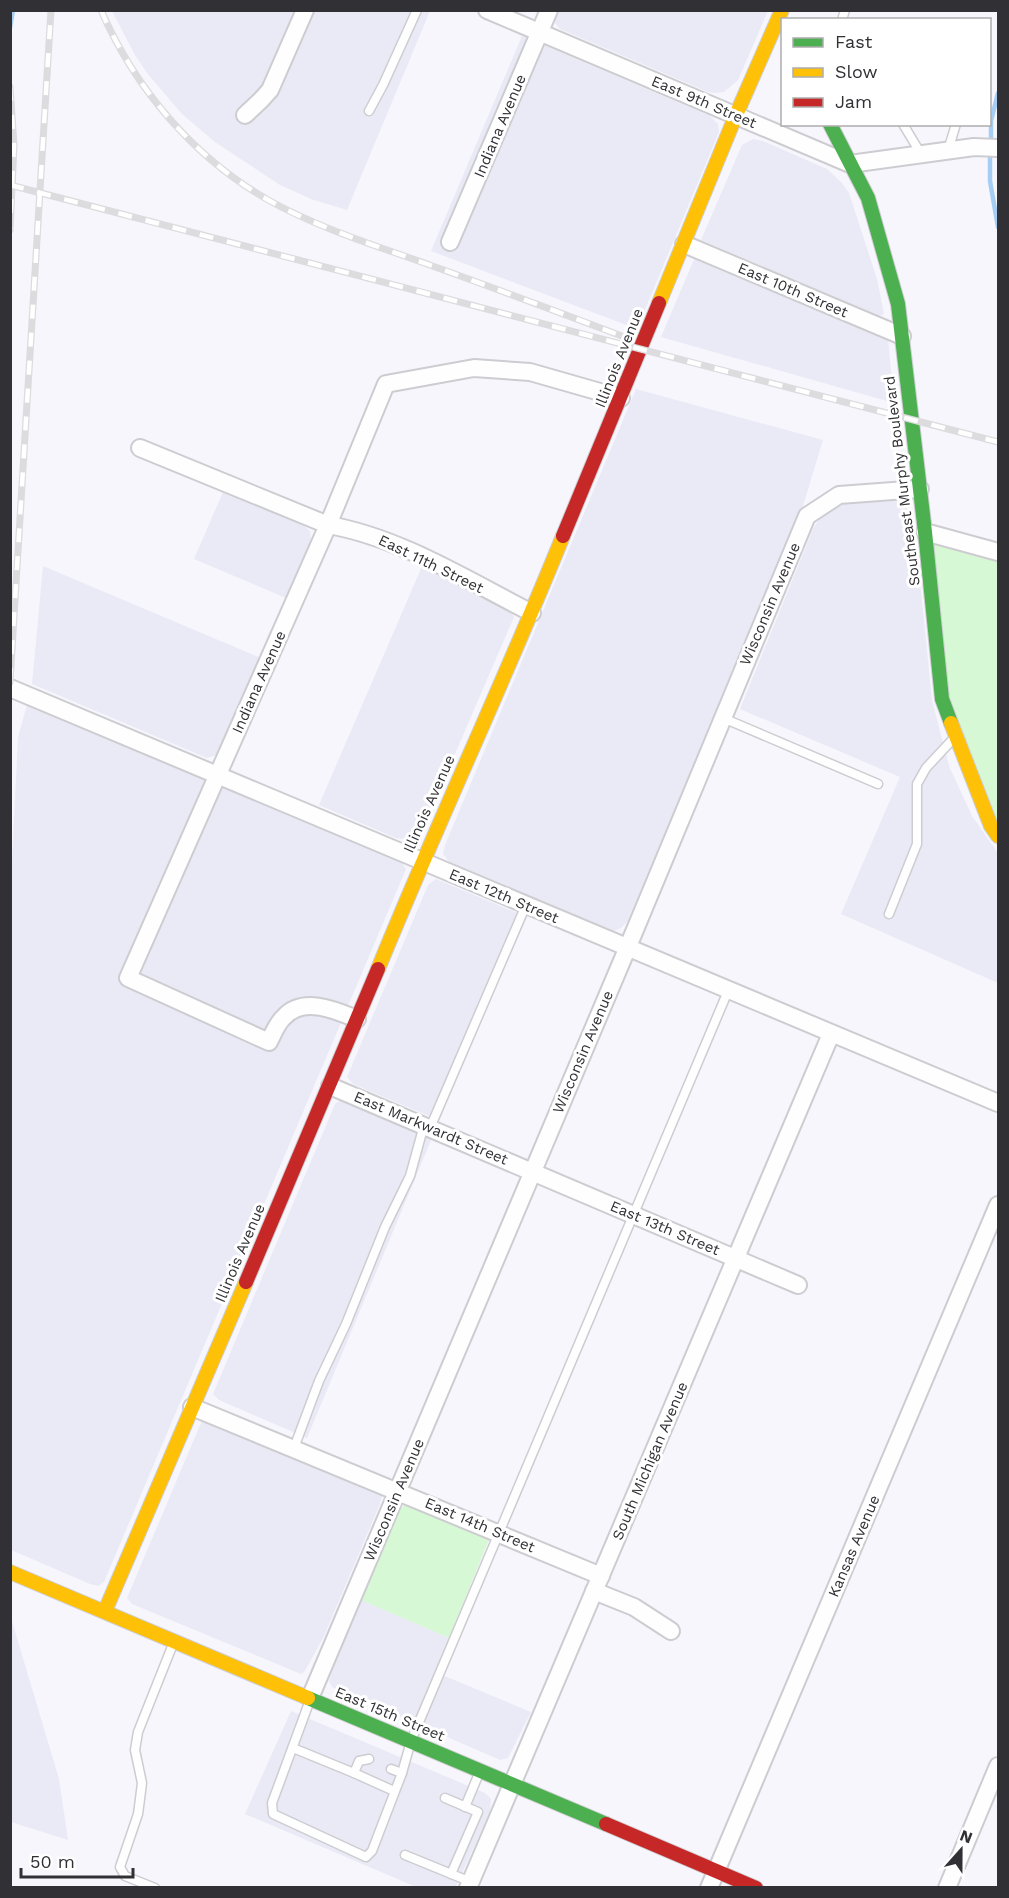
<svg xmlns="http://www.w3.org/2000/svg" width="1009" height="1898" font-family="'Work Sans',sans-serif">
  <rect width="100%" height="100%" fill="#f6f6fc"/>
  <g fill="#e9eaf6">
    <polygon points="556,10 768,11 738,80 724,92 715,93 708,92 560,29 554,22"/>
    <polygon points="112,11 430,11 347,210 311,199 280,185 215,142 182,114 147,73 135,55"/>
    <polygon points="522,36 710,116 718,124 719,132 637,329 431,251"/>
    <polygon points="753,139 763,141 827,169 842,183 849,193 877,279 884,314 880,316 701,240 742,145"/>
    <polygon points="695,257 888,338 894,403 661,337"/>
    <polygon points="636,389 823,440 803,506 627,922 621,928 614,931 450,863 443,854 445,845"/>
    <polygon points="223,492 303,525 310,531 311,540 286,598 194,559"/>
    <polygon points="893,501 901,503 906,507 914,522 932,700 949,766 972,816 998,853 998,983 841,914 900,777 740,709 813,529 821,516 831,508 844,504"/>
    <polygon points="423,564 511,610 514,617 423,828 412,838 403,839 396,838 319,805"/>
    <polygon points="43,566 261,658 217,755 207,758 32,684"/>
    <polygon points="27,705 400,860 406,869 104,1582 98,1586 90,1584 11,1550 10,902 18,737"/>
    <polygon points="436,879 527,917 438,1120 353,1084 347,1077 428,885"/>
    <polygon points="342,1099 432,1138 307,1438 219,1400 213,1394 335,1104"/>
    <polygon points="203,1418 380,1491 382,1495 380,1504 324,1636 305,1671 301,1674 132,1604 127,1598"/>
    <polygon points="11,1592 11,1618 59,1779 68,1840 11,1822"/>
    <polygon points="361,1600 449,1638 435,1672 531,1712 508,1758 500,1760 332,1687 329,1681 341,1646"/>
    <polygon points="291,1711 485,1793 491,1799 490,1811 456,1887 416,1887 245,1814"/>
  </g>
  <g fill="#d7f8d5">
    <polygon points="925,532 998,552 998,836 942,699"/>
    <polygon points="407,1504 490,1537 449,1638 361,1600 399,1509"/>
  </g>
  <g fill="none" stroke-linecap="round" stroke-linejoin="round">
    <g stroke="#a6cef5" stroke-width="4.5">
      <polyline points="10,28 13,10"/>
      <polyline points="991,144 991,121 998,93"/>
      <polyline points="990,152 990,181 998,227"/>
    </g>
    <defs>
      <g id="lane">
        <polyline points="842,20 845,10"/>
        <polyline points="369,111 383,85 417,10"/>
        <polyline points="903,124 921,154"/>
        <polyline points="951,150 949,147 956,124"/>
        <polyline points="723,718 878,784"/>
        <polyline points="889,914 917,844 917,784 926,768 954,738"/>
        <polyline points="430,1128 526,905"/>
        <polyline points="294,1448 319,1381 346,1324 385,1227 410,1176 424,1125"/>
        <polyline points="310,1700 272,1803 273,1814 366,1857 372,1851 402,1773 411,1741 728,991"/>
        <polyline points="293,1748 354,1773"/>
        <polyline points="369,1759 359,1761 354,1773 394,1791"/>
        <polyline points="391,1769 402,1773"/>
        <polyline points="445,1798 478,1812 451,1874"/>
        <polyline points="465,1807 480,1771"/>
        <polyline points="405,1855 471,1882"/>
        <polyline points="155,1888 125,1876 120,1867 138,1814 140,1799 142,1783 135,1750 138,1732 173,1644"/>
      </g>
      <g id="street">
        <polyline points="487,10 850,164 974,147 998,148"/>
        <polyline points="245,115 261,100 270,90 305,10"/>
        <polyline points="450,242 549,10"/>
        <polyline points="684,244 902,336"/>
        <path d="M140,448L328,525C399,537 467,580 532,613"/>
        <polyline points="925,532 998,552"/>
        <polyline points="10,688 998,1103"/>
        <path d="M357,1019C335,1010 303,996 284,1017C277,1023 273,1034 269,1042L128,978L328,525L386,384L474,368L530,372L621,398"/>
        <polyline points="330,1086 798,1285"/>
        <polyline points="192,1407 601,1576"/>
        <polyline points="594,1591 634,1607 671,1631"/>
        <polyline points="310,1698 627,949 807,516 839,495 920,489"/>
        <polyline points="468,1888 831,1034"/>
        <polyline points="709,1888 998,1205"/>
        <polyline points="947,1888 998,1766"/>
      </g>
      <g id="fast">
        <polyline points="830,124 868,198 898,304 925,532 942,699 951,723"/>
        <polyline points="308,1698 606,1824"/>
      </g>
      <g id="slow">
        <polyline points="659,303 736,115 782,10"/>
        <polyline points="951,723 991,826 998,836"/>
        <path d="M378,969C437,824 504,682 563,536"/>
        <polyline points="10,1572 308,1698"/>
        <polyline points="105,1611 246,1282"/>
      </g>
      <g id="jam">
        <polyline points="563,536 659,303"/>
        <polyline points="246,1282 378,969"/>
        <polyline points="606,1824 756,1888"/>
      </g>
    </defs>
    <use href="#lane" stroke="#cdcdd1" stroke-width="11"/>
    <use href="#street" stroke="#cdcdd1" stroke-width="20"/>
    <use href="#fast" stroke="#cdcdd1" stroke-width="16"/>
    <use href="#slow" stroke="#cdcdd1" stroke-width="16"/>
    <use href="#jam" stroke="#cdcdd1" stroke-width="16"/>
    <use href="#lane" stroke="#fefeff" stroke-width="8"/>
    <use href="#street" stroke="#fefeff" stroke-width="16"/>
    <use href="#fast" stroke="#4caf50" stroke-width="14"/>
    <use href="#slow" stroke="#ffc107" stroke-width="14"/>
    <use href="#jam" stroke="#c62828" stroke-width="14"/>
    <defs>
      <g id="rail">
        <path d="M101,10C135,89 195,159 270,201C319,228 374,245 427,264C494,288 561,313 627,338"/>
        <polyline points="10,87 14,145 10,230"/>
        <polyline points="10,185 998,442"/>
        <polyline points="10,682 51,10"/>
      </g>
    </defs>
    <use href="#rail" stroke="#dcdcde" stroke-width="7"/>
    <use href="#rail" stroke="#fff" stroke-width="4.5" stroke-dasharray="14" stroke-linecap="butt"/>
  </g>
  <g text-anchor="middle" dominant-baseline="central" stroke-width="6" stroke-linejoin="round" paint-order="stroke">
    <g font-size="15" fill="#313135" stroke="#fff">
      <text transform="translate(704 102) rotate(23)">East 9th Street</text>
      <text transform="translate(500 126) rotate(-67)">Indiana Avenue</text>
      <text transform="translate(793 290) rotate(23)">East 10th Street</text>
      <text transform="translate(619 358) rotate(-68)">Illinois Avenue</text>
      <text transform="translate(902 481) rotate(-97)">Southeast Murphy Boulevard</text>
      <text transform="translate(431 564) rotate(26)">East 11th Street</text>
      <text transform="translate(770 604) rotate(-67)">Wisconsin Avenue</text>
      <text transform="translate(259 682) rotate(-66)">Indiana Avenue</text>
      <text transform="translate(429 804) rotate(-66)">Illinois Avenue</text>
      <text transform="translate(504 896) rotate(23)">East 12th Street</text>
      <text transform="translate(583 1052) rotate(-67)">Wisconsin Avenue</text>
      <text transform="translate(431 1128) rotate(23)">East Markwardt Street</text>
      <text transform="translate(665 1228) rotate(23)">East 13th Street</text>
      <text transform="translate(240 1253) rotate(-67)">Illinois Avenue</text>
      <text transform="translate(650 1461) rotate(-67)">South Michigan Avenue</text>
      <text transform="translate(394 1500) rotate(-67)">Wisconsin Avenue</text>
      <text transform="translate(480 1525) rotate(23)">East 14th Street</text>
      <text transform="translate(854 1546) rotate(-67)">Kansas Avenue</text>
      <text transform="translate(390 1714) rotate(23)">East 15th Street</text>
    </g>
  </g>
  <rect width="1009" height="1898" fill="none" stroke="#313135" stroke-width="24"/>
  <rect x="781" y="18" width="210" height="108" fill="#ffffff" stroke="#adadae" stroke-width="1.5"/>
  <rect x="793" y="38" width="30" height="9" fill="#4caf50" stroke="#adadae" stroke-width="1.5"/>
  <text x="835" y="48" font-size="18" fill="#313135">Fast</text>
  <rect x="793" y="68" width="30" height="9" fill="#ffc107" stroke="#adadae" stroke-width="1.5"/>
  <text x="835" y="78" font-size="18" fill="#313135">Slow</text>
  <rect x="793" y="98" width="30" height="9" fill="#c62828" stroke="#adadae" stroke-width="1.5"/>
  <text x="835" y="108" font-size="18" fill="#313135">Jam</text>
  <g transform="translate(961 1850) rotate(21)" stroke="#ffffff" stroke-width="4.5" paint-order="stroke">
  <path d="M0-4.5L10 22L0 15L-10 22Z" fill="#313135"/>
  <text y="-9" font-size="16" font-weight="bold" text-anchor="middle" fill="#313135">N</text>
  </g>
  <path d="M21 1868v9h112v-9" fill="none" stroke="#313135" stroke-width="3"/>
  <text x="30" y="1868" font-size="18" fill="#313135" stroke="#ffffff" stroke-width="4.5" paint-order="stroke">50 m</text>
</svg>
